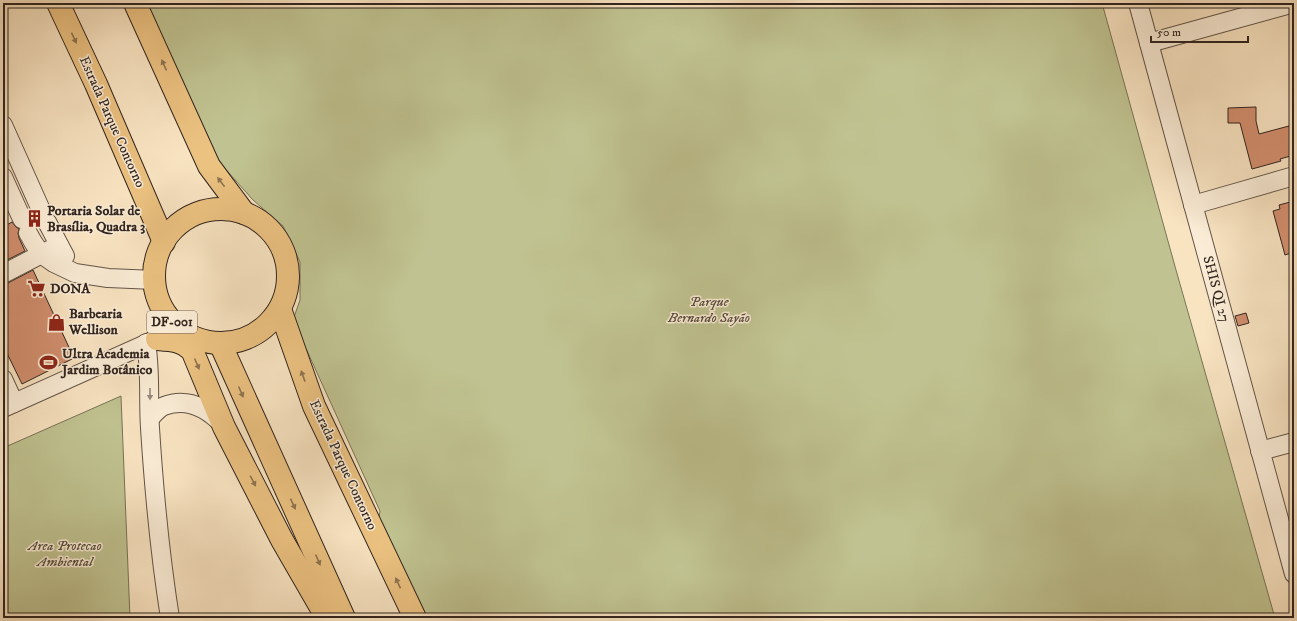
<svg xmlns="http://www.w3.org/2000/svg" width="1297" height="621" font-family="'IM FELL DW Pica',serif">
  <rect width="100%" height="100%" fill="#f9e4c2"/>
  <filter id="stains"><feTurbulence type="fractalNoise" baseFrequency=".005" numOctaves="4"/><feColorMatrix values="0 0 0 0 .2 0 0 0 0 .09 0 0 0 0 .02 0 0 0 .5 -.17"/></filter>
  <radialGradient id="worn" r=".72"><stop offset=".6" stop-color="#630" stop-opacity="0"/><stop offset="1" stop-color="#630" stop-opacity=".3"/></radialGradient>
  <g fill="#c0c391" stroke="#787458">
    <polygon points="142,3 1102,3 1176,270 1275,618 415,618 376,536 380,511 293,320 300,300 300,262 283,226 253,200 211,153"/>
    <polygon points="121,396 130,618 3,618 3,448"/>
  </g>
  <g fill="#d38f6f" stroke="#31251f">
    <polygon points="1256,107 1256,121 1259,134 1289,126 1294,146 1294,155 1280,159 1281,161 1252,169 1240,123 1228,123 1228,108"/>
    <polygon points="1294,201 1294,252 1285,255 1273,211 1280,209 1279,205"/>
    <polygon points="31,213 35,218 37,219 38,227 31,223 32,220"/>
    <polygon points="12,222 16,227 19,229 18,233 19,238 25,251 3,262 3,227"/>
    <polygon points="33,270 74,358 22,384 3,345 3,284 8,283"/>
    <polygon points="1246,313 1249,323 1238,326 1235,316"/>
  </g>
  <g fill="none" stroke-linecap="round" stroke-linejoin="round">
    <defs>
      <g id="minor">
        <polyline points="1138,3 1294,574"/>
        <polyline points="1149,43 1294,3"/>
        <polyline points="3,125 41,210"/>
        <polyline points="3,177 22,219"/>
        <polyline points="1193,205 1294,176"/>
        <polyline points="47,222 65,256"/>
        <polyline points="28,233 33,242 41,254 54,263 75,273 108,278 155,280"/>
        <polyline points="3,274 59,245"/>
        <path d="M146,343C151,371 148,399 150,428C154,491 160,555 170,618"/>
        <polyline points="3,379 14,403"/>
        <polyline points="3,408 157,339 177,327"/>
        <path d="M150,418C154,414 159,408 164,406C188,397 208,409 223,425"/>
        <polyline points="1260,451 1294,442"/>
      </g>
      <g id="major">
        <polyline points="58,3 96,84 164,242"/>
        <polyline points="135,3 209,166 244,213"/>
        <circle cx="221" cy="276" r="67"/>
        <polyline points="280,309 314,406 415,618"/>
        <path d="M157,339C171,340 181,340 192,350L224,427L282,540L327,618"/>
        <polyline points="220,343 344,618"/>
      </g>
    </defs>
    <use href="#minor" stroke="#635548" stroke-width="20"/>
    <use href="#major" stroke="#31251f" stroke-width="24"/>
    <use href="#minor" stroke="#fbedd7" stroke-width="18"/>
    <use href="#major" stroke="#ecc281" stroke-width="22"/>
  </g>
  <defs><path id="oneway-solid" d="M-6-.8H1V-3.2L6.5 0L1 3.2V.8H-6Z"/></defs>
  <g fill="#8e7450">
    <use href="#oneway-solid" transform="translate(74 38) rotate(65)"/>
    <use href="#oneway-solid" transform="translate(164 65) rotate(-114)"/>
    <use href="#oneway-solid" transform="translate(221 182) rotate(-127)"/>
    <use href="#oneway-solid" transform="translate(197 364) rotate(67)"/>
    <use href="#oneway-solid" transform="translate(303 376) rotate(-110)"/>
    <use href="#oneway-solid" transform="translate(241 392) rotate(66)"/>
    <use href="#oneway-solid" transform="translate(253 481) rotate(62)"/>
    <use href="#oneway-solid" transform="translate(293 504) rotate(65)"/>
    <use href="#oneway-solid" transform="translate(318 560) rotate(67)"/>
    <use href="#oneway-solid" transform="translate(398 583) rotate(-115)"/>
  </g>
  <use fill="#96897b" href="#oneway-solid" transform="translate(150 394) rotate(90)"/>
  <defs>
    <symbol id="building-bare" viewBox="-9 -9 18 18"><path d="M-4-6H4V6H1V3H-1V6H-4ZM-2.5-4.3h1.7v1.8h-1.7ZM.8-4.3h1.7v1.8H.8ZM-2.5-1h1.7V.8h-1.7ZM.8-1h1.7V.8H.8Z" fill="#8f2418" stroke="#fbedd7" stroke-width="2.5" paint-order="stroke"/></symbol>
    <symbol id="supermarket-bare" viewBox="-9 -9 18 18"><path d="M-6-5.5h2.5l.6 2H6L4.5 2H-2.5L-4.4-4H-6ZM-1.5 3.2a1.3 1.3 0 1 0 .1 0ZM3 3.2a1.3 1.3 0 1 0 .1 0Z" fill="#8f2418" stroke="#fbedd7" stroke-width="2.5" paint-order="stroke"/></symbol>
    <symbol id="shop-bare" viewBox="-9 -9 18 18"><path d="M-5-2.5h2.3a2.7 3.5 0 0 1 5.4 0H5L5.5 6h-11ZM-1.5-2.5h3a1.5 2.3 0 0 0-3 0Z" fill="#8f2418" stroke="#fbedd7" stroke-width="2.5" paint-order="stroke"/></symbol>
    <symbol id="stadium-bare" viewBox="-9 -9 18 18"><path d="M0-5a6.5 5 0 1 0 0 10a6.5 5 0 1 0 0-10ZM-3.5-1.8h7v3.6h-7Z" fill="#8f2418" stroke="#fbedd7" stroke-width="2.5" paint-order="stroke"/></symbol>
  </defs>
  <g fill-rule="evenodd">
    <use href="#building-bare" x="22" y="206" width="25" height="25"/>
    <use href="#supermarket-bare" x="24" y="276" width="25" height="25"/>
    <use href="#shop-bare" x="44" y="310" width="25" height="25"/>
    <use href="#stadium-bare" x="36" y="350" width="25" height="25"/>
  </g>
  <g text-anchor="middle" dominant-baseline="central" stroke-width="3" stroke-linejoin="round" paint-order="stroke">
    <rect fill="#fbedd7" stroke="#6e6156" stroke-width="1" x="147" y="311" width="50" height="22" rx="3"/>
    <g font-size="13" font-weight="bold" fill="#31251f">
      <text x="172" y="322">DF-001</text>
    </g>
    <g font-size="14" fill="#31251f" stroke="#fbedd7">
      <text transform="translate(112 122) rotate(66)">Estrada Parque Contorno</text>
      <text transform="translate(1216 289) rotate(75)">SHIS QI 27</text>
      <text transform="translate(343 465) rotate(65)">Estrada Parque Contorno</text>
    </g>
    <g font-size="14" font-weight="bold" fill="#31251f" stroke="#fbedd7" text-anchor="start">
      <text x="47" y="211">Portaria Solar de<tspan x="47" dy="16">Brasília, Quadra 3</tspan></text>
      <text x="50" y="289">DONA</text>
      <text x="69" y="314">Barbearia<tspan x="69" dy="16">Wellison</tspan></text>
      <text x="62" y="354">Ultra Academia<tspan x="62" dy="16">Jardim Botânico</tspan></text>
    </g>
    <g font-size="14" font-style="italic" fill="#554c3c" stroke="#fbedd7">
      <text x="709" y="302">Parque<tspan x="709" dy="16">Bernardo Sayão</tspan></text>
      <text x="65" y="546">Area Protecao<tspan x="65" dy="16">Ambiental</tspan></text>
    </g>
  </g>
  <rect width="1297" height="621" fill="none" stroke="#f9e4c2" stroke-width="16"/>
  <rect x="4" y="4" width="1289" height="613" fill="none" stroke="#31251f" stroke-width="2"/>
  <rect x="8" y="8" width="1281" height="605" fill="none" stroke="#31251f"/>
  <path d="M1151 36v6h97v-6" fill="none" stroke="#31251f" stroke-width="2"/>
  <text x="1157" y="36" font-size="12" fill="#31251f" stroke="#fbedd7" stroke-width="3" paint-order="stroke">50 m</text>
  <rect width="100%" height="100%" filter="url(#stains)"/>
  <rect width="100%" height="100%" fill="url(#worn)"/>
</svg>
